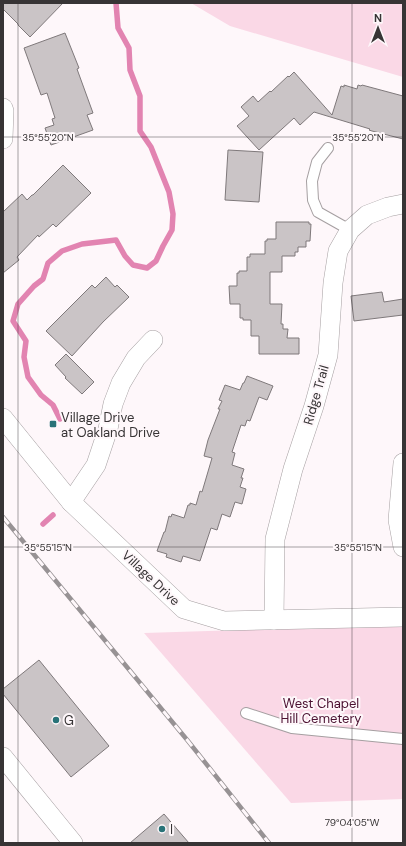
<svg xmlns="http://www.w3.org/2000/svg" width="406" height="846" font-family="'DM Sans',sans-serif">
  <rect width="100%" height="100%" fill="#fef7fa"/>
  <g fill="#fad8e6">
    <polygon points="191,3 403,3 403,77 230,26"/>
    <polygon points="403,625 403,799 291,803 144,633"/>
  </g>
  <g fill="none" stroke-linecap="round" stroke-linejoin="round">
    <g stroke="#e284b1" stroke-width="5.5">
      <polyline points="60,419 53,405 41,395 28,377 24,357 26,341 13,321 18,304 34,286 43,279 48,263 62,251 82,244 116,240 125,256 133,265 147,268 156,261 163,246 172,230 173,214 169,192 151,147 140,131 140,96 130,70 129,48 118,28 116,3"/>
      <polyline points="43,524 53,515"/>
    </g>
  </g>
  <g fill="#cac4c6" stroke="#7f797b">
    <polygon points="3,3 63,3 30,37 18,25 18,24 3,9"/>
    <polygon points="65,33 79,68 77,69 93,113 87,115 93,130 51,145 45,128 54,125 52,119 55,118 47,93 41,95 24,48"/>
    <polygon points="294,72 332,115 341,86 344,87 344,85 357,89 358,85 361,86 362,85 403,96 403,139 372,131 369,130 370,129 314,112 300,125 294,118 259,150 237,126 249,116 241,107 253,96 258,102 270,91 271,92 288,76 289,77"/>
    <polygon points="228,150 263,152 259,202 225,200"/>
    <polygon points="63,165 91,193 56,227 53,224 39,237 38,235 17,257 19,260 3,273 3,212 22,194 27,200 32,195 33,195"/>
    <polygon points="276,222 309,222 309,224 311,224 310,241 306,241 306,247 298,247 298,252 295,252 295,256 282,256 282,272 270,272 270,304 282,304 281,324 283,324 283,329 288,329 287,338 299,338 299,354 259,354 259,336 251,336 251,320 243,320 243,318 240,318 240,304 230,304 229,286 237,286 237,273 239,273 239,271 247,271 247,257 250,257 250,254 265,254 265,241 267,241 267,239 276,239"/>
    <polygon points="106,277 115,287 117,285 129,297 103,322 72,356 46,331 92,285 95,288"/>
    <polygon points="382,292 384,302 403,299 403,315 354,321 351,296"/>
    <polygon points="66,354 94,382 82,394 65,378 66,377 55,365"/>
    <polygon points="247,376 273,386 267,400 259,397 250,421 247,420 245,426 241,425 232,452 235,453 232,465 244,469 241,478 243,478 240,487 246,489 242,504 235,502 230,517 222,514 217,530 211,528 200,561 183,556 181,562 166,557 167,554 157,551 164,532 165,532 169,516 171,517 172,514 184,518 188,505 190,505 190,503 196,505 200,491 202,492 212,458 204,456 208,440 220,409 218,409 222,401 219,400 225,385 240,390 243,383 244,383"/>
    <polygon points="39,660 109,746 71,777 3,694 3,689"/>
    <polygon points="164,814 189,843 130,843"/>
  </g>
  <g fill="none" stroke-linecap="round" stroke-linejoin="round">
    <defs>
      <g id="service">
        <polyline points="328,148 317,162 312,181 313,200 318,212 350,230"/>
        <polyline points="246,713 292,728 403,739"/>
      </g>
      <g id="minor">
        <polyline points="3,108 4,111 3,139"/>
        <polyline points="3,418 71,502 184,609 224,621 403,617"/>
        <polyline points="403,463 398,520 403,547"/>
        <polyline points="71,502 96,465 108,429 113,404 121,383 136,358 153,340"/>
        <polyline points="274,620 275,539 293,469 314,406 328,355 333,283 338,251 350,230 367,215 388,207 403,204"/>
        <polyline points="3,757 73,843"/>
      </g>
    </defs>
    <use href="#service" stroke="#a59fa1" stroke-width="12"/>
    <use href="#minor" stroke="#a59fa1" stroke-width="20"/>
    <use href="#service" stroke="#fff" stroke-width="10"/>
    <use href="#minor" stroke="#fff" stroke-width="19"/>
    <defs>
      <polyline id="rail" points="3,517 188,741 269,843"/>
    </defs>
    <use href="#rail" stroke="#979294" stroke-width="4.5"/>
    <use href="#rail" stroke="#fef7fa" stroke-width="3" stroke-dasharray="9" stroke-linecap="butt"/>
  </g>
  <path fill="none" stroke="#373435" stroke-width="1" stroke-opacity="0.45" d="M18,3V843M352,3V843M3,137H403M3,547H403"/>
  <g fill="#297378" stroke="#fef7fa" stroke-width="1.5">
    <rect x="49" y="420" width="8" height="8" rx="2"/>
    <circle cx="56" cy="720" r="4"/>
    <circle cx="162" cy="829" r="4"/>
  </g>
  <g text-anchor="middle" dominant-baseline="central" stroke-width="4" stroke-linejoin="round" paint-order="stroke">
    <g font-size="13" fill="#373435" stroke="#fef7fa">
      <text transform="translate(316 395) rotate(-74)">Ridge Trail</text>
      <text transform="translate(151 578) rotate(43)">Village Drive</text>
    </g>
    <g font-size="13" fill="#373435" stroke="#fef7fa" text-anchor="start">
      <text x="61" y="417">Village Drive<tspan x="61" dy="15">at Oakland Drive</tspan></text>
      <text x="64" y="720">G</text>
      <text x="170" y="829">I</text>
    </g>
    <g font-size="13" fill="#4b1131" stroke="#fef7fa">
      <text x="321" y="703">West Chapel<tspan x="321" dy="15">Hill Cemetery</tspan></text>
    </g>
  </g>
  <g font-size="10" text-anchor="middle" fill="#373435" stroke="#fef7fa" stroke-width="4" stroke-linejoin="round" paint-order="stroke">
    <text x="48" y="141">35°55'20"N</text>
    <text x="358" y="141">35°55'20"N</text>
    <text x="48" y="551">35°55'15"N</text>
    <text x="358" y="551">35°55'15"N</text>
    <text x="352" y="826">79°04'05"W</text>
  </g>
  <rect width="406" height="846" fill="none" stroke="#373435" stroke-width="8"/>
  <g transform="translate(378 28)" stroke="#fef7fa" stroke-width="3" paint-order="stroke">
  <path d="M0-3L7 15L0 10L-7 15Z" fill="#373435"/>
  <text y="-6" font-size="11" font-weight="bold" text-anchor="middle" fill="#373435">N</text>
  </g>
</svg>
